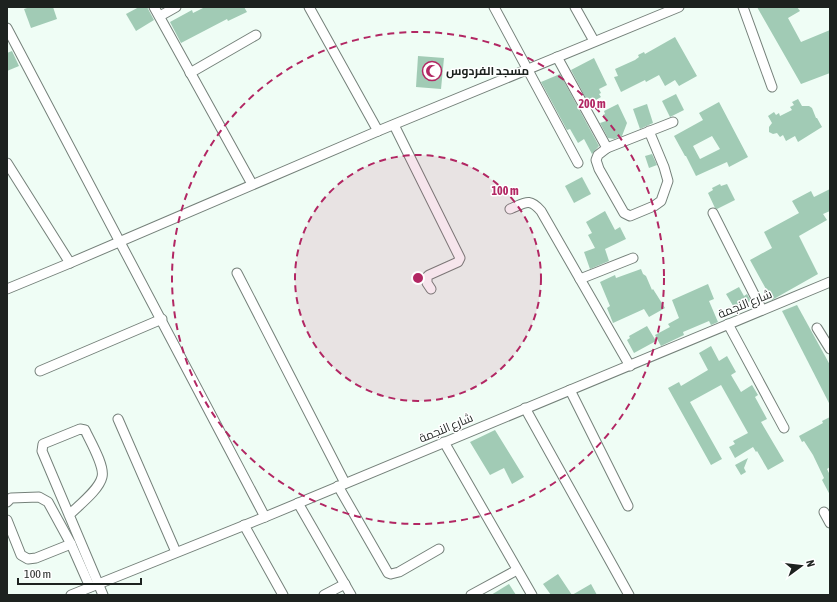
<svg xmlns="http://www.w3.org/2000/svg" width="837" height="602" font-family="'Asap Condensed',Cairo,sans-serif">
  <rect width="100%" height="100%" fill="#effdf5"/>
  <g fill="#a1cbb5" fill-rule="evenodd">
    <polygon points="30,7 53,7 57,19 31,28 24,9"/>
    <polygon points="139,7 147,7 154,20 136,31 126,14"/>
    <polygon points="205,7 244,7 247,12 228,21 227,19 181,43 170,22 192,10 193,13"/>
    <polygon points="757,7 797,7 800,11 788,18 801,42 830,30 830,73 801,84"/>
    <polygon points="675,37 697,76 679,86 675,80 665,86 659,75 646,82 645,80 621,92 614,77 618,76 615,69 635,60 639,57 638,55 644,52 645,54"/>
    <polygon points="12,51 19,66 7,71 7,53"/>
    <polygon points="418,56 444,58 441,89 416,87"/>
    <polygon points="594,58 607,85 599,89 601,93 599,94 601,97 589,104 571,70"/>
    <polygon points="560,74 599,146 592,154 584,139 578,143 570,129 567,130 541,82"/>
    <polygon points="676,94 684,110 670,117 662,101"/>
    <polygon points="798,99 802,106 809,106 812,108 816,118 817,118 822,127 798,142 795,136 786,141 783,135 780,137 777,133 773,134 769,132 769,127 772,123 768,116 774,112 776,115 779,113 780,116 792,110 790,107 794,105 792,102"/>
    <path d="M719,102L748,157L729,167L727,162L696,176L686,156H685L674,136L703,120L699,113ZM712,136L720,149L700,159L693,146Z"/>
    <polygon points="618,104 627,123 622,136 614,139 608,138 600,123 606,121 603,115 605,114 604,111"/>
    <polygon points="647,104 653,123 640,129 633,109"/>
    <polygon points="652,154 657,165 649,168 645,156"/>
    <polygon points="582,177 591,194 574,203 565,186"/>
    <polygon points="720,184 721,186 727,184 735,200 717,209 715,208 708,193 713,190 712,188"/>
    <polygon points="830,189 830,211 823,214 827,220 799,236 818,274 772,300 750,260 772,248 764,232 799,213 792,201 811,191 814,197"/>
    <polygon points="605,211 615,230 620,227 626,239 605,249 609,261 590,269 584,252 595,248 588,235 592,233 586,222"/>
    <polygon points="641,269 643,274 646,276 652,290 653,289 665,308 649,317 644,309 613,323 607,308 610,306 600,282 615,275 616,278"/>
    <polygon points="708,284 714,299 709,301 718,322 711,325 709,321 683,332 684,335 661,346 655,335 670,327 668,324 679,318 672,300"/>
    <polygon points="739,287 744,296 747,294 751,301 735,309 726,294"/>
    <polygon points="797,305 830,365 830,405 782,311"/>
    <polygon points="647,326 656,341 634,353 627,340 630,338 629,336"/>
    <polygon points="711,346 719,361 727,356 736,372 731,375 741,392 752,385 758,395 755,397 767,419 761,422 784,461 768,470 757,451 756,452 753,447 735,458 729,447 735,444 733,441 748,433 721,385 690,402 722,459 711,465 668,388 679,382 681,386 708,370 699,353"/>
    <polygon points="830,417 830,467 827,469 830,475 830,495 822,480 824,478 813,455 804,441 802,442 799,436 823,423 822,421"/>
    <polygon points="495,430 524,477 512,484 504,468 490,475 470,442"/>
    <polygon points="748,458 744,468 746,472 741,475 735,465"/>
    <polygon points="558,574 572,595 591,584 597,595 551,595 543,584"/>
    <polygon points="509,584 516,595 491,595"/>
  </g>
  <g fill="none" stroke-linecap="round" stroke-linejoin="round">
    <defs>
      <g id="minor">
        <polyline points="154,7 252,184"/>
        <polyline points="309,7 378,131"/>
        <polyline points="494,7 578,163"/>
        <polyline points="575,7 594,41"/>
        <polyline points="743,7 772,87"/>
        <polyline points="160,16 176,7"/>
        <polyline points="7,28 265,517"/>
        <polyline points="557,57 607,148"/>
        <polyline points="190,73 256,35"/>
        <polyline points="394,125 460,258 458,262 429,275 427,277 427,283 431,289"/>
        <polyline points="649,131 664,167 668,181 661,201 654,206 630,216 624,213 599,169 596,160 598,155 607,148 673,122"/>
        <polyline points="7,163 70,263"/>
        <path d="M510,209C525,203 529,197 541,211L630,366"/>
        <polyline points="713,213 762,310"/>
        <polyline points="237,273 345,483"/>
        <polyline points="580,279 633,258"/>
        <polyline points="7,289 70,263 378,131 679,7"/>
        <polyline points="728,324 784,428"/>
        <polyline points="817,328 830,349"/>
        <polyline points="40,371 162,319"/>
        <polyline points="570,390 628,506"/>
        <polyline points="525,408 629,595"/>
        <polyline points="118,419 176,552"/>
        <polyline points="444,442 532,595"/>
        <polyline points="338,486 388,573 391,574 399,572 439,549"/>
        <polyline points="7,502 11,498 39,497 48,502 71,544 90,587"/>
        <polyline points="298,503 351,595"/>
        <polyline points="824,512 830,523"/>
        <path d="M69,515C79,505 99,490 102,477C105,466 90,441 85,430L80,429L43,444L42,451L103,595"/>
        <polyline points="7,520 21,555 28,559 36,558 71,544"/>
        <polyline points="244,525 283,595"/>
        <polyline points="71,595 265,517 830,282"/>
        <polyline points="324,595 345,584"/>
        <polyline points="471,595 517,570"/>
      </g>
    </defs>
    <use href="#minor" stroke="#75817a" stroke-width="11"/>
    <use href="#minor" stroke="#fff" stroke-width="9"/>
  </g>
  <circle cx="418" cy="278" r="123" fill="#b22763" fill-opacity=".12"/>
  <g fill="none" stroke="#b22763" stroke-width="2" stroke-dasharray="7 5">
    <circle cx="418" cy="278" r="123"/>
    <circle cx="418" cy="278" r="246"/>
  </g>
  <defs>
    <symbol id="mosque-ring" viewBox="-11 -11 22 22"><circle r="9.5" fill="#fff" stroke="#b22763" stroke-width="1.5"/><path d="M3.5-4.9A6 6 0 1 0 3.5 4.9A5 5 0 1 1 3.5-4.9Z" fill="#b22763"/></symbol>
  </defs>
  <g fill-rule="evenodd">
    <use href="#mosque-ring" x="421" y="60" width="22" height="22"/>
  </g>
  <g text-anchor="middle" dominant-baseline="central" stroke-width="3" stroke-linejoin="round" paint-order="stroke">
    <g font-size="12" font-weight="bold" fill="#1d221f" stroke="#fff" text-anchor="start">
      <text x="446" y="71">مسجد الفردوس</text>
    </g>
    <g font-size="12" fill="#1d221f" stroke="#fff">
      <text transform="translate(745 304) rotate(-22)">شارع النجمة</text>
      <text transform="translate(446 428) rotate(-23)">شارع النجمة</text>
    </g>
  </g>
  <circle cx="418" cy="278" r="6" fill="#b22763" stroke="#fff" stroke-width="2"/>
  <g font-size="12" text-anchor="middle" font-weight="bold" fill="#b22763" stroke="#fff" stroke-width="3" stroke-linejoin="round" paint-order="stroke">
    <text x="592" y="108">200 m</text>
    <text x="505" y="195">100 m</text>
  </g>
  <rect width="837" height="602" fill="none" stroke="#1d221f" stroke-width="16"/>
  <g transform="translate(801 566) rotate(75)" stroke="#ffffff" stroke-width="3" paint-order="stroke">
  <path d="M0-3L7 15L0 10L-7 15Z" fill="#1d221f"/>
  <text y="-6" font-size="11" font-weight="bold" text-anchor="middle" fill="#1d221f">N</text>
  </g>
  <path d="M18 578v6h123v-6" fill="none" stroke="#1d221f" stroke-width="2"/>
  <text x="24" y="578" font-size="12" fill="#1d221f" stroke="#ffffff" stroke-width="3" paint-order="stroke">100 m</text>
</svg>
